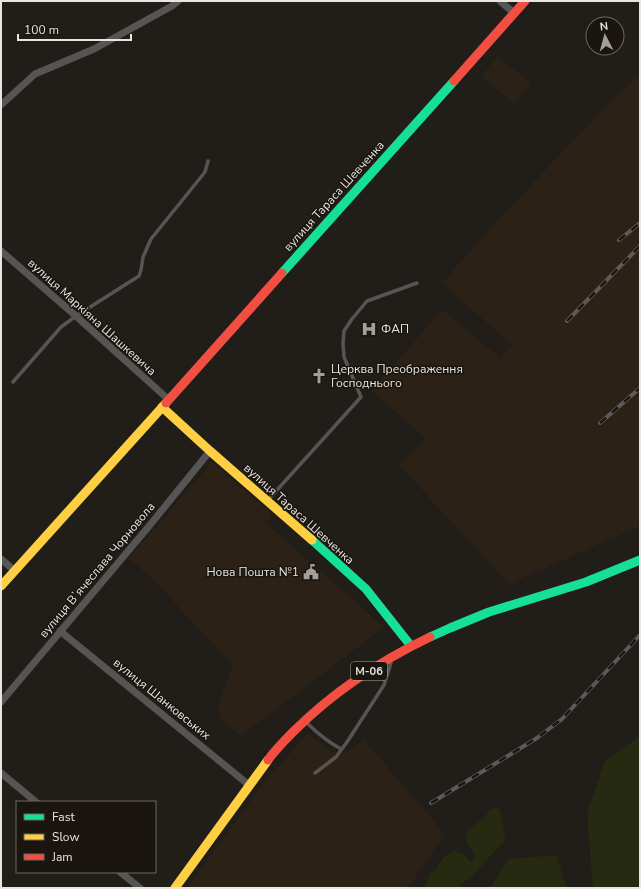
<svg xmlns="http://www.w3.org/2000/svg" width="641" height="889" font-family="'Nunito Sans',sans-serif">
  <rect width="100%" height="100%" fill="#211e1a"/>
  <g fill="#2b2117">
    <polygon points="498,56 531,84 514,104 481,76"/>
    <polygon points="640,73 640,526 509,584 399,465 426,438 371,391 442,310 501,358 512,345 442,283 509,208 625,87 626,88"/>
    <polygon points="212,462 273,515 266,523 384,627 241,736 219,717 219,702 233,665 155,582 129,558"/>
    <polygon points="308,733 331,752 346,753 364,740 445,834 408,888 187,888 263,784"/>
  </g>
  <g fill="#262a10">
    <polygon points="640,736 640,888 593,888 587,814 605,761"/>
    <path d="M496,808L499,809L506,841L500,845L473,875L460,885V888H424L430,873C440,869 437,866 443,859C449,850 457,849 465,856C468,858 470,861 471,863L475,857L465,837L467,831L483,819L490,810Z"/>
    <polygon points="557,855 566,888 490,888 509,859"/>
  </g>
  <g fill="none" stroke-linecap="round" stroke-linejoin="round">
    <g stroke="#575554" stroke-width="3.5">
      <polyline points="13,382 61,327 76,316 139,276 141,270 143,257 151,239 205,172 208,161"/>
      <polyline points="268,500 361,397 344,357 343,343 344,331 352,319 367,301 417,283"/>
      <path d="M306,722C317,733 328,742 341,749"/>
      <polyline points="315,773 336,757 347,742 384,685 391,663"/>
    </g>
    <g stroke="#575554" stroke-width="7">
      <polyline points="500,1 514,13"/>
      <polyline points="1,105 35,74 94,49 172,6 178,1"/>
      <polyline points="1,251 76,316 169,400"/>
      <polyline points="1,559 15,571"/>
      <polyline points="60,631 249,785"/>
      <polyline points="1,702 150,525 210,451"/>
      <polyline points="1,773 36,802"/>
      <polyline points="120,872 140,888"/>
    </g>
    <g stroke="#16e098" stroke-width="9">
      <polyline points="282,273 454,81"/>
      <polyline points="312,540 366,589 411,646"/>
      <polyline points="430,637 450,628 489,612 586,582 640,560"/>
    </g>
    <g stroke="#ffcf43" stroke-width="9">
      <polyline points="162,407 210,451 312,540"/>
      <polyline points="1,586 166,403"/>
      <polyline points="175,888 268,760"/>
    </g>
    <g stroke="#f24e42" stroke-width="9">
      <polyline points="454,81 525,1"/>
      <polyline points="166,403 282,273"/>
      <path d="M268,760C275,750 284,741 293,732C332,693 380,661 430,637"/>
    </g>
    <defs>
      <g id="rail">
        <polyline points="619,240 640,223"/>
        <polyline points="567,321 640,246"/>
        <polyline points="600,423 640,388"/>
        <polyline points="431,803 537,738 562,719 640,635"/>
      </g>
    </defs>
    <use href="#rail" stroke="#5d5b5a" stroke-width="4"/>
    <use href="#rail" stroke="#1a150e" stroke-width="2.5" stroke-dasharray="8" stroke-linecap="butt"/>
  </g>
  <defs>
    <symbol id="hospital-bare" viewBox="-9 -9 18 18"><path d="M-5-5h3v3.5h4V-5h3V5h-3V1.5h-4V5h-3Z" fill="#a39f9b" stroke="#1a150e" stroke-width="2.5" paint-order="stroke"/></symbol>
    <symbol id="church-bare" viewBox="-9 -9 18 18"><path d="M-1.2-6h2.4v3.5h3.3v2.4h-3.3V6h-2.4V-.1h-3.3v-2.4h3.3Z" fill="#a39f9b" stroke="#1a150e" stroke-width="2.5" paint-order="stroke"/></symbol>
    <symbol id="civic-bare" viewBox="-9 -9 18 18"><path d="M-.6-6.5H3V-4.5H.6V-3L4-1V1h2V6H-6V1h2V-1L-.6-3ZM-1.2 2.5V6h2.4V2.5Z" fill="#a39f9b" stroke="#1a150e" stroke-width="2.5" paint-order="stroke"/></symbol>
  </defs>
  <g fill-rule="evenodd">
    <use href="#hospital-bare" x="358" y="318" width="22" height="22"/>
    <use href="#church-bare" x="308" y="365" width="22" height="22"/>
    <use href="#civic-bare" x="300" y="561" width="22" height="22"/>
  </g>
  <g text-anchor="middle" dominant-baseline="central" stroke-width="3" stroke-linejoin="round" paint-order="stroke">
    <rect fill="#1a150e" stroke="#aba7a1" stroke-width="1" x="351" y="662" width="36" height="18" rx="3"/>
    <g font-size="11" font-weight="bold" fill="#e9e5e0">
      <text x="369" y="671">М-06</text>
    </g>
    <g font-size="12" fill="#e9e5e0" stroke="#1a150e">
      <text transform="translate(334 196) rotate(-48)">вулиця Тараса Шевченка</text>
      <text transform="translate(92 317) rotate(42)">вулиця Маркіяна Шашкевича</text>
      <text transform="translate(299 514) rotate(42)">вулиця Тараса Шевченка</text>
      <text transform="translate(97 570) rotate(-50)">вулиця Вʼячеслава Чорновола</text>
      <text transform="translate(162 699) rotate(39)">вулиця Шанковських</text>
    </g>
    <g font-size="12" fill="#e9e5e0" stroke="#1a150e" text-anchor="start">
      <text x="381" y="329">ФАП</text>
      <text x="331" y="369">Церква Преображення<tspan x="331" dy="14">Господнього</tspan></text>
      <text x="299" y="572" text-anchor="end">Нова Пошта №1</text>
    </g>
  </g>
  <rect width="641" height="889" fill="none" stroke="#e9e5e0" stroke-width="4"/>
  <rect x="16" y="801" width="140" height="72" fill="#1a150e" stroke="#6d6862"/>
  <rect x="24" y="814" width="20" height="6" fill="#16e098" stroke="#6d6862"/>
  <text x="52" y="821" font-size="12" fill="#e9e5e0">Fast</text>
  <rect x="24" y="834" width="20" height="6" fill="#ffcf43" stroke="#6d6862"/>
  <text x="52" y="841" font-size="12" fill="#e9e5e0">Slow</text>
  <rect x="24" y="854" width="20" height="6" fill="#f24e42" stroke="#6d6862"/>
  <text x="52" y="861" font-size="12" fill="#e9e5e0">Jam</text>
  <g transform="translate(605 36) rotate(354)"><circle r="19" fill="#1a150e" stroke="#6d6862"/>
  <path d="M0-3L7 15L0 10L-7 15Z" fill="#a39f9b"/>
  <text y="-6" font-size="11" font-weight="bold" text-anchor="middle" fill="#e9e5e0">N</text>
  </g>
  <path d="M18 34v6h113v-6" fill="none" stroke="#e9e5e0" stroke-width="2"/>
  <text x="24" y="34" font-size="12" fill="#e9e5e0" stroke="#1a150e" stroke-width="3" paint-order="stroke">100 m</text>
</svg>
